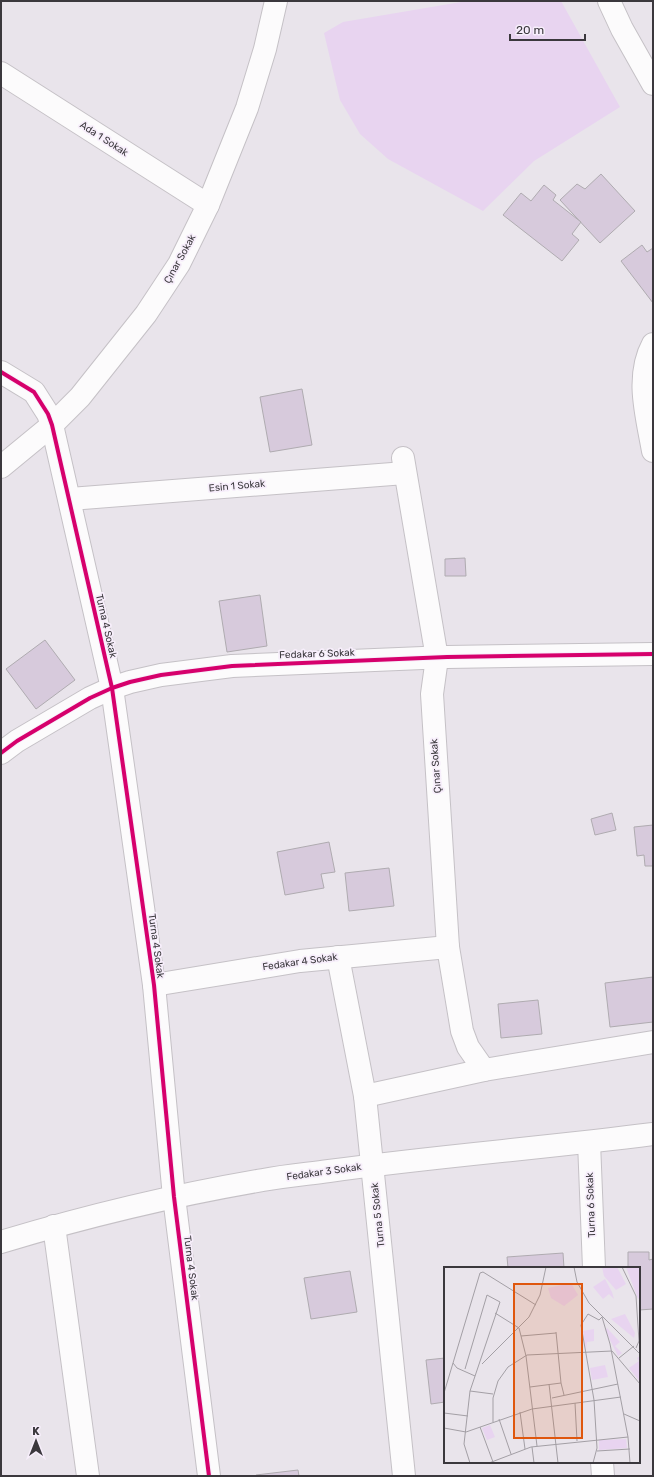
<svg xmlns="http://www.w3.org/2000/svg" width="654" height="1477" font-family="Rubik,sans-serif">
  <rect width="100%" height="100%" fill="#e9e4eb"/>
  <polygon fill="#e8d4f0" points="467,1 561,1 620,107 534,161 483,211 388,159 360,134 340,100 324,33 343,22"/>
  <g fill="#d7cadc" stroke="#afabb0">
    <polygon points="601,174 635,211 600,243 560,200 577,184 585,189"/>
    <polygon points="544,185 556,195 553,200 581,222 572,234 579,240 562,261 503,215 521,193 531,201"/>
    <polygon points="642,245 647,252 653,248 653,303 621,261"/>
    <polygon points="302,389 312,445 270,452 260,397"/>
    <polygon points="465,558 466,576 445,576 445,559"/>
    <polygon points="260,595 267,646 227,652 219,601"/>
    <polygon points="45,640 75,680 36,709 6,669"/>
    <polygon points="612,813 616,830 595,835 591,819"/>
    <polygon points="653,825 653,866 645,866 644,855 637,856 634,827"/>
    <polygon points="329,842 335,872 321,874 324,888 285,895 277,852"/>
    <polygon points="389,868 394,906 349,911 345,873"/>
    <polygon points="653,977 653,1022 610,1027 605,983"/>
    <polygon points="538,1000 542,1034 501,1038 498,1004"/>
    <polygon points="628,1252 649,1252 649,1260 653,1259 653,1309 639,1310 639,1268 628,1268"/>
    <polygon points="563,1253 564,1268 508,1268 507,1257"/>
    <polygon points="350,1271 357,1312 311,1319 304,1278"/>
    <polygon points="445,1358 445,1402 431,1404 426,1360"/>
    <polygon points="298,1470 299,1476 256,1476 256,1475"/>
  </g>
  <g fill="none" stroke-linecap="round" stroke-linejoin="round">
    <defs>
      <g id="minor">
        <polyline points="1,73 208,205"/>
        <path d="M653,344C635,377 647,416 653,451"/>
        <polyline points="1,372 34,392 48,414 52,425 112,688 154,985 174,1197 209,1476"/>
        <polyline points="403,458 437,658 432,694 448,947 462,1031 468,1047 484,1070"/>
        <polyline points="1,467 52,425 80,397 146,314 179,264 208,205 247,108 265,49 276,1"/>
        <polyline points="70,499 405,473"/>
        <polyline points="1,753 17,741 90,698 112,688 130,682 161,675 232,666 447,657 653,654"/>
        <polyline points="338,957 365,1096 404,1476"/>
        <polyline points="154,985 300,961 448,947"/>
        <polyline points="365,1096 484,1070 653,1042"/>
        <polyline points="589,1142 594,1268"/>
        <polyline points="54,1226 88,1476"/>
        <path d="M1,1242C87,1216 175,1195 263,1180C285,1176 307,1174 329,1171C437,1156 545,1148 653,1134"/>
        <polyline points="602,1462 603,1476"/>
      </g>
      <polyline id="major" points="609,1 622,29 653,84"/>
    </defs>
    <use href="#minor" stroke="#c5c1c6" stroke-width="24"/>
    <use href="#major" stroke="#c5c1c6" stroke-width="24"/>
    <use href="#minor" stroke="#fcfbfc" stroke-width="22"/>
    <use href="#major" stroke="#fcfbfc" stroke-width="22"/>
    <defs>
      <g id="cycleway">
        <polyline points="1,372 34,392 48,414 52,425 112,688 154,985 174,1197 209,1476"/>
        <polyline points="1,753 17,741 90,698 112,688 130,682 161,675 232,666 447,657 653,654"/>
      </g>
    </defs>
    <use href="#cycleway" stroke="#f7eefb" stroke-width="6"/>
    <use href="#cycleway" stroke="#d6006c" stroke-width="4"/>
  </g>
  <g text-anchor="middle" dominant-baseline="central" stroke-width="3.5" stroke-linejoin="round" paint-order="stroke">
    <g font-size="10" fill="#3b383d" stroke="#f7eefb">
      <text transform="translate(104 139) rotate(33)">Ada 1 Sokak</text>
      <text transform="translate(180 259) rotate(-61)">Çınar Sokak</text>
      <text transform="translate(237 486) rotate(-5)">Esin 1 Sokak</text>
      <text transform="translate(106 626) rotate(77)">Turna 4 Sokak</text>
      <text transform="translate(317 654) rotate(-2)">Fedakar 6 Sokak</text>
      <text transform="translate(436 766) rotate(-94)">Çınar Sokak</text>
      <text transform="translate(156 946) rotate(82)">Turna 4 Sokak</text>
      <text transform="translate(300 962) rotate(-8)">Fedakar 4 Sokak</text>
      <text transform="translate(324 1172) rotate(-8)">Fedakar 3 Sokak</text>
      <text transform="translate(591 1205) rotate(-92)">Turna 6 Sokak</text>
      <text transform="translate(378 1215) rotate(-96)">Turna 5 Sokak</text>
      <text transform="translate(191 1268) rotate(83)">Turna 4 Sokak</text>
    </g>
  </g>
  <g transform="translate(444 1267)">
    <rect width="196" height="196" fill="#e9e4eb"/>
    <path d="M158,0H173L182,17L172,23L160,9ZM182,0H196V31L194,32ZM161,12L168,25L170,32L165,27L159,32L149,20ZM127,16L134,28L120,39L107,31L104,21ZM181,47L191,66L190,71L167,52ZM163,61L176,75L171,79L178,86L174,89L161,63ZM150,62V74L143,75L142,83L139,64ZM196,89V115L185,101L195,94L193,91ZM161,98L164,110L148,113L146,101ZM46,158L51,170L43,173L38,161ZM182,172L183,181L155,183V173Z" fill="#e8d4f0"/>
    <path fill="none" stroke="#a39fa5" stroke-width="1" d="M130,0L133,15L145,36L196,87M178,0L192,29L195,74L192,81M51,46L75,61L82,89L93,179M112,65L117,116L120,128M77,69L112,66M175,91L190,79M9,96L13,101L31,109M38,97L85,50L96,28L102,0M21,102L43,28L56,35L26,124L20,177L26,196M105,117L114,196M86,120L117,116M26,124L49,127M0,126L36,6L39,5L92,38M108,131L174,117M131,136L133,174M76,145L81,182M0,146L24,149M180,147L196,154M55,152L67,187M49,155V131L54,114L64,100L83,88L168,84L196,117M36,160L49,195M0,161L22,165L88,142L177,130M88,180L90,196M153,184L186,182M45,196L87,180L184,170M149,196L153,181L150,133L137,58L144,47L155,53L158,50L166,77L184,170L186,196"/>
    <path fill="#df570e" fill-opacity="0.15" stroke="#df570e" stroke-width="2" d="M70,17H138V171H70Z"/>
    <rect width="196" height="196" fill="none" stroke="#3b383d" stroke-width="2"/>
  </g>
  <rect width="654" height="1477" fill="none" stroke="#3b383d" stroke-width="4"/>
  <g transform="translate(36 1441)" stroke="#f7eefb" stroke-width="3" paint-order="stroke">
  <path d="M0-3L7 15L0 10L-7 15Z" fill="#3b383d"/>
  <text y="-6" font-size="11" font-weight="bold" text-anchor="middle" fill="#3b383d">K</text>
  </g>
  <path d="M510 34v6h75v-6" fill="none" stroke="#3b383d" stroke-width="2"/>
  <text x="516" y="34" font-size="12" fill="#3b383d" stroke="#f7eefb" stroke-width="3" paint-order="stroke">20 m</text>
</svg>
